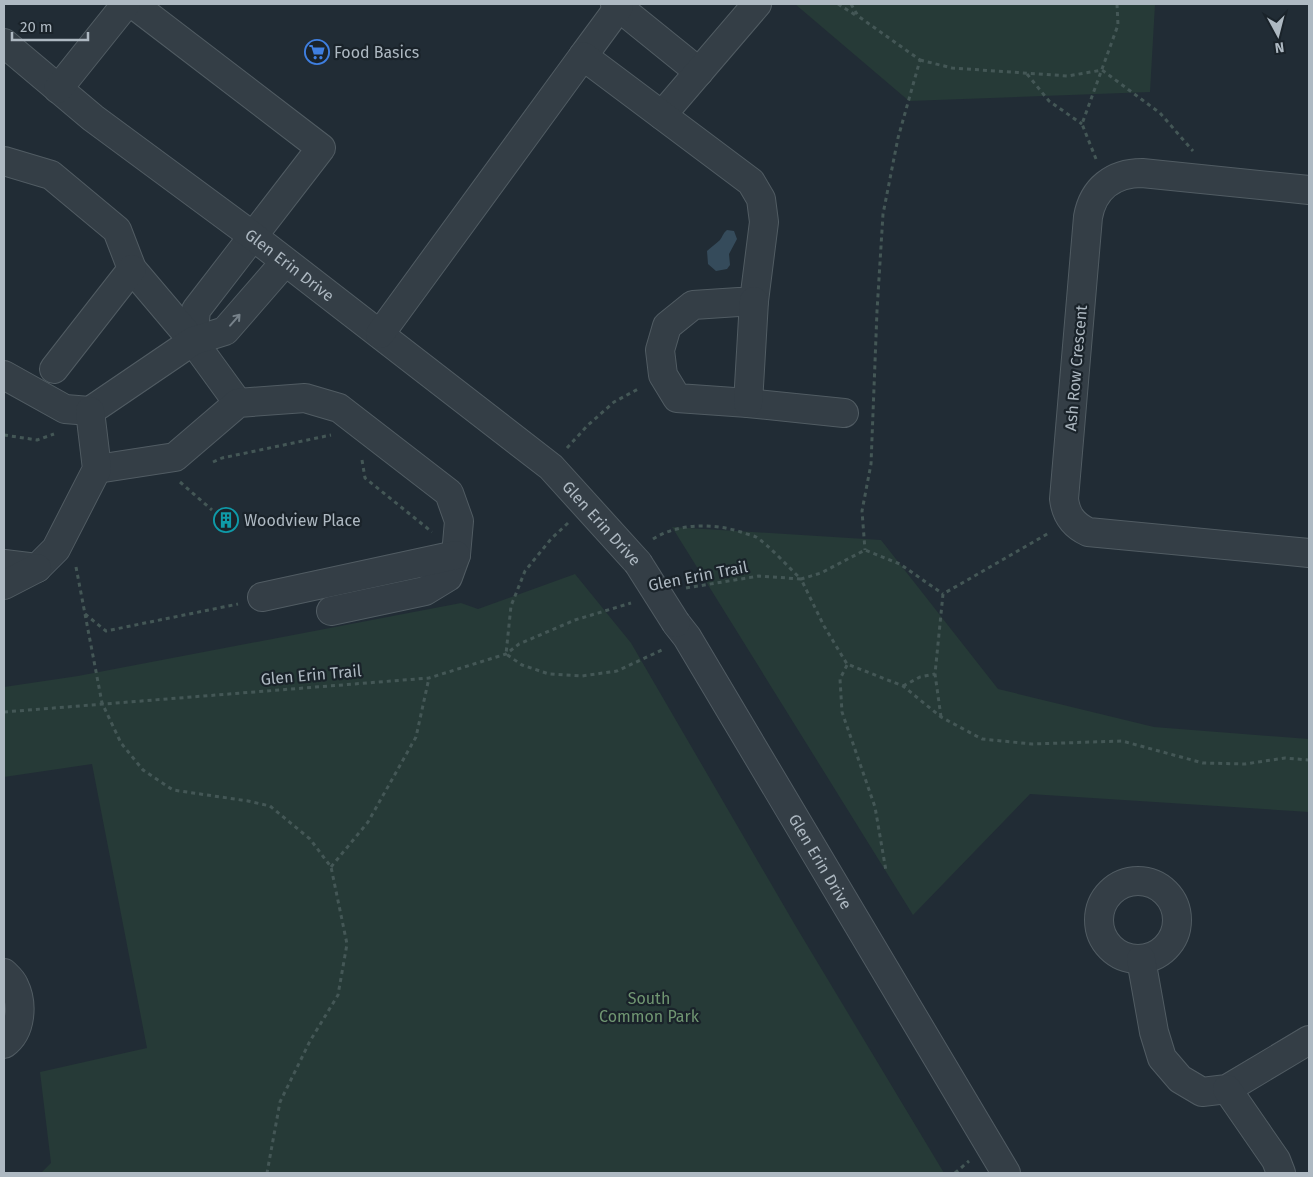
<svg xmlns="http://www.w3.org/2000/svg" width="1313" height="1177" font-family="'Fira Sans',sans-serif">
  <rect width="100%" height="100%" fill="#212c35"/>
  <g fill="#263a37">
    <polygon points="795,4 1155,4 1150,92 909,101"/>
    <polygon points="672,527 881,540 998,689 1154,727 1309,739 1309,812 1030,794 913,915"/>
    <polygon points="575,574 631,643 795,925 944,1173 41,1173 51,1163 40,1072 147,1048 92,764 4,777 4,687 78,676 461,603 478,609"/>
  </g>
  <path fill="#354b5b" d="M727,230L734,231L737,239L729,254L730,265L727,269L716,271L708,264L707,251C711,247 716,244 720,240C723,236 723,233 727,230Z"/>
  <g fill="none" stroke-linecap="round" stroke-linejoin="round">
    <defs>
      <g id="minor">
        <polyline points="133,4 321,148 196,310 193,341"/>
        <polyline points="615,4 699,72"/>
        <path id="s1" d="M4,43L93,118L254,237L551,467L638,563"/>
        <polyline points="583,56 619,7"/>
        <polyline points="58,89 126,4"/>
        <polyline points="662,115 757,4"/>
        <polyline points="4,161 51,175 117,230 132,269 193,341 238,403"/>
        <path d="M1309,190L1142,173C1113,173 1093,189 1088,217L1064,499C1066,515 1073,525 1088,532L1309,553"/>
        <polyline points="380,334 583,56 751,182 761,199 764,222 754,301 693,305 667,326 660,350 663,375 677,398 748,403 844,413"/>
        <polyline points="54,369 132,269"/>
        <polyline points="4,375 65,409 90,411 193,341 225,331 285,262"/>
        <polyline points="748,403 754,301"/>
        <polyline points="97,469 175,457 238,403 305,398 339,408 449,493 459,521 456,555 448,577 425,591 331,611"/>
        <polyline points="4,564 37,568 56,549 97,469 90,411"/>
        <polyline points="4,585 37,568"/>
        <polyline points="262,597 456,555"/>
        <path id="s2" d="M676,623L687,637L1006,1173"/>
        <circle cx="1138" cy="920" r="39"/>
        <polyline points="1141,959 1154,1032 1162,1058 1180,1079 1202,1092 1227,1089 1309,1040"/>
        <path d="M4,973C7,976 12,980 14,985C23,1003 22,1031 4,1044"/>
        <polyline points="1227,1089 1276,1160 1281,1173"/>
      </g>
    </defs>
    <use href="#minor" stroke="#515c63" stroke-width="30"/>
    <g stroke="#445756" stroke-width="3" stroke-dasharray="4 4" stroke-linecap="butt">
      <polyline points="838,4 857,16"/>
      <polyline points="851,4 858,16 920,60 898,138 883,214 877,311 871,464 862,511 865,550"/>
      <polyline points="920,60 952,68 1068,76 1102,70 1160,113 1193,151"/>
      <polyline points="1027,74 1049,101 1082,124"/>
      <polyline points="1096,159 1082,124 1118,25 1117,4"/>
      <polyline points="4,435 37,440 54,434"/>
      <polyline points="567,448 587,426 614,402 640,388"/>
      <polyline points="362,460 365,478 432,532"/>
      <polyline points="213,462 222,458 331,435"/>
      <polyline points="180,482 212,510"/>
      <polyline points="568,523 551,539 525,571 511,606 506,654 522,665 549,674 582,676 617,671 664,649"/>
      <path d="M653,539C678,523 713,523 741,532C746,534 752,535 756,537C769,545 789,568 801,579L821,573L865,550L900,564L943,594"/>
      <polyline points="76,567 102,703 121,743 143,770 173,790 248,801 270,806 310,839 331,867 347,944 338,995 310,1041 280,1102 267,1173"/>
      <polyline points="686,588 759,576 801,579 824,626 847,664 903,686 941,717 982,739 1032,744 1122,741 1203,763 1245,764 1285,758 1309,760"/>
      <polyline points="85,614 106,631 238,604"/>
      <polyline points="847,665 840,679 842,712 875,807 886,871"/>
      <polyline points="903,686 920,677 935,674"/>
      <polyline points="4,712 429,678 506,654 519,644 575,620 631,603"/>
      <polyline points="941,717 935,674 943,594 1049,533"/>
      <polyline points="331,867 368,822 416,737 429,678"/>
      <polyline points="955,1173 969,1161"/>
    </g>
    <use href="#minor" stroke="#343e46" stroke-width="28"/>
    <defs>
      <polyline id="minor-bridge" points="638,563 676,623"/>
    </defs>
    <use href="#minor-bridge" stroke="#515c63" stroke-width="30" stroke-linecap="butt"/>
    <use href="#minor-bridge" stroke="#343e46" stroke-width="28"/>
  </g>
  <defs><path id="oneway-shaft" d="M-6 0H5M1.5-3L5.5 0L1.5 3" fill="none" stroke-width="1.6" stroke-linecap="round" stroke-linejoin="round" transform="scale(1.25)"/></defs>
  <use stroke="#77828a" href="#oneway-shaft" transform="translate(235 320) rotate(-49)"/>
  <defs>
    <symbol id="supermarket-ring" viewBox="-11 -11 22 22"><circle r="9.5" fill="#1a232a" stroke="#3f7fe0" stroke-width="1.5"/><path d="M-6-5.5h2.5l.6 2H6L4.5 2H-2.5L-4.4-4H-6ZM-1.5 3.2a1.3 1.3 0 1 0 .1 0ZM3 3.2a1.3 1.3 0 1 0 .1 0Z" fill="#3f7fe0"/></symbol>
    <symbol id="building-ring" viewBox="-11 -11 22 22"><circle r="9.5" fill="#1a232a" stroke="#0f9aa8" stroke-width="1.5"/><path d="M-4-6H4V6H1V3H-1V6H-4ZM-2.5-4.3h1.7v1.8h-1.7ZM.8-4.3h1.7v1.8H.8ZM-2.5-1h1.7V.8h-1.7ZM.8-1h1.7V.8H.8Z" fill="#0f9aa8"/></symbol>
  </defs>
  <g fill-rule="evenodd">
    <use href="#supermarket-ring" x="303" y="38" width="28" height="28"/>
    <use href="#building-ring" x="212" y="506" width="28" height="28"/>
  </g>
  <g text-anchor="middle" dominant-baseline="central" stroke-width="4.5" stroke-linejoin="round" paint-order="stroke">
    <g font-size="16" fill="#aeb9c2" stroke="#1a232a" text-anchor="start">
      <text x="334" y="52">Food Basics</text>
      <text x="244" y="520">Woodview Place</text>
    </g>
    <g font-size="16" fill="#aeb9c2" stroke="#1a232a">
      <text stroke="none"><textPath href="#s1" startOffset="362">Glen Erin Drive</textPath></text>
      <text transform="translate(1076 368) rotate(-85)">Ash Row Crescent</text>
      <text stroke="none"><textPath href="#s1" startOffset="768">Glen Erin Drive</textPath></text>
      <text transform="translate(698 576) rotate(-11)">Glen Erin Trail</text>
      <text transform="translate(311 675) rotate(-5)">Glen Erin Trail</text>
      <text stroke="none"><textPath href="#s2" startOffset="279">Glen Erin Drive</textPath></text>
    </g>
    <g font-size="16" fill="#709672" stroke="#1a232a">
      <text x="649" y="998">South<tspan x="649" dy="18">Common Park</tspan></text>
    </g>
  </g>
  <rect width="1313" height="1177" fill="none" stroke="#aeb9c2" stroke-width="10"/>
  <g transform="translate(1278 35) rotate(173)" stroke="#1a232a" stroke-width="4" paint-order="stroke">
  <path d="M0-4L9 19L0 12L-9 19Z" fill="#aeb9c2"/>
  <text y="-8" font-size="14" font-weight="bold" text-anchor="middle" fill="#aeb9c2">N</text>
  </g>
  <path d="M12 32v8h76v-8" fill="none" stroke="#aeb9c2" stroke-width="2.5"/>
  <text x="20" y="32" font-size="15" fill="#aeb9c2" stroke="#1a232a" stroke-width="4" paint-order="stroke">20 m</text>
</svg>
